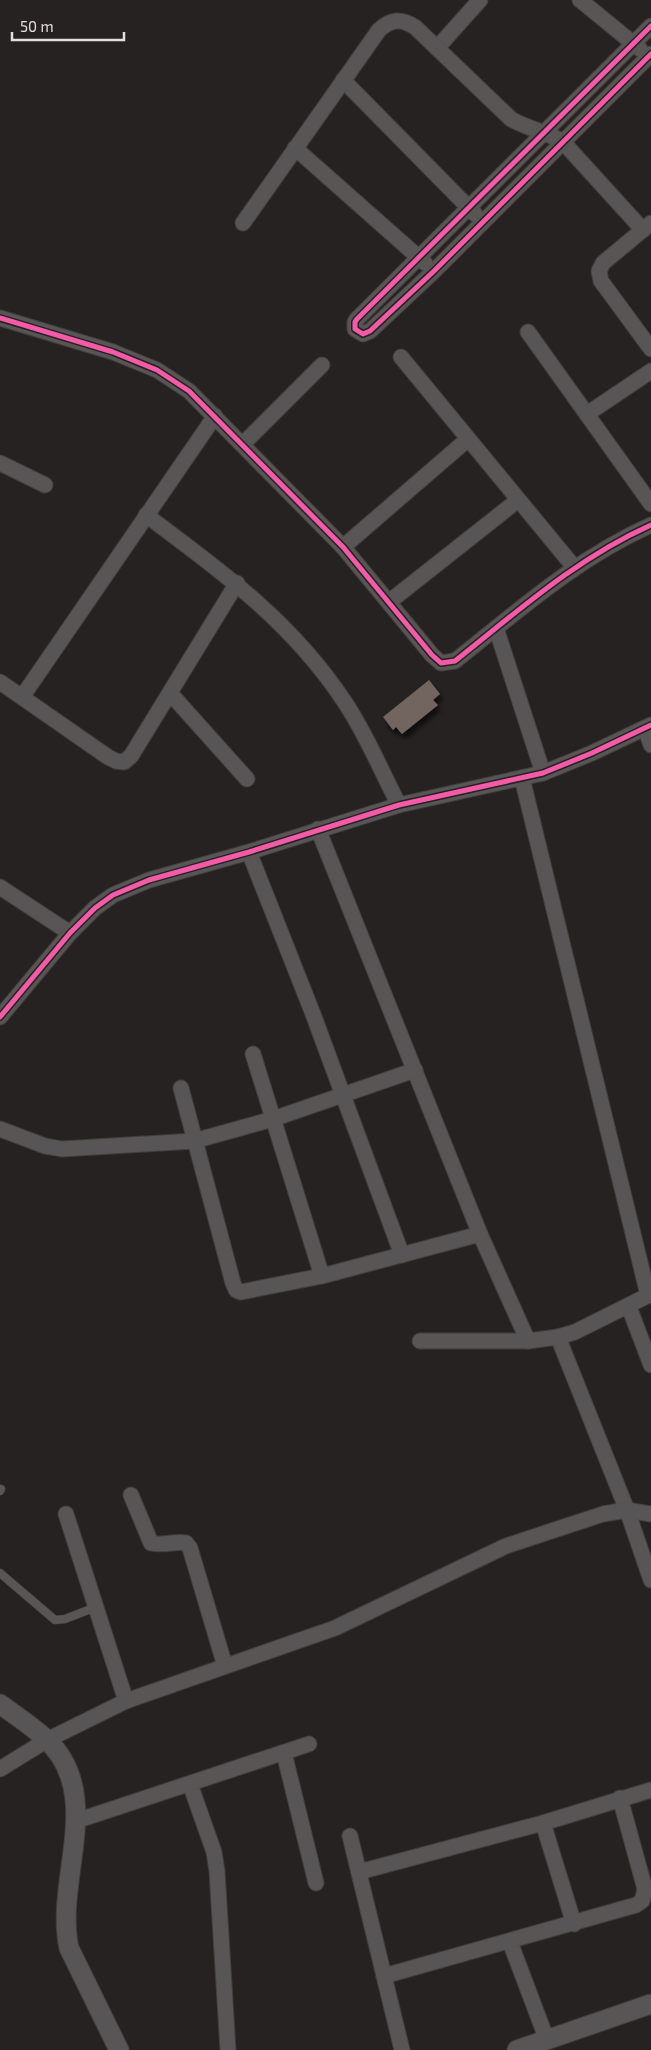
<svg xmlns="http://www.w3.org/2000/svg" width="651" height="2050" font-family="'Exo 2',sans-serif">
  <defs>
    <filter id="shadow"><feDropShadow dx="3" dy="5.5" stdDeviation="2.5" flood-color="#0009"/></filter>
  </defs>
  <rect width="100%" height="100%" fill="#262221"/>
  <polygon fill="#726561" filter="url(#shadow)" points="429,680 440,694 433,700 438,705 402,734 396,727 393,730 383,717"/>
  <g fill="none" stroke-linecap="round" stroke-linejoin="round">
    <defs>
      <g id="service">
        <polyline points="0,1491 1,1489"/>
        <polyline points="0,1573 55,1620 65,1619 96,1607"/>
      </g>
      <g id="minor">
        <polyline points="580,0 640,49"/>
        <polyline points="651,26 357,319 355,322 355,329 363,334 370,331 434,271 651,54"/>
        <polyline points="437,48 480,0"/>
        <polyline points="343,80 475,214"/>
        <polyline points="295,148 425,263"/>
        <path d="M243,223L379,30C391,19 401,18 415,27L511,119C528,129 545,131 563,142L643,230"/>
        <polyline points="651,223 603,263 599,271 601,281 651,349"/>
        <path d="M0,318L113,352L157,370L189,391L343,547L432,655L441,663L455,661C518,611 577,558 651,525"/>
        <polyline points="528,332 651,504"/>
        <polyline points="401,357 574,567"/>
        <polyline points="587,414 651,371"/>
        <polyline points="243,444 322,365"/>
        <polyline points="0,463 45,485"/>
        <path d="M146,515C221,571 291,621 344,701C366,733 381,771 399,805"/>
        <polyline points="343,547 468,439"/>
        <polyline points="389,602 518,500"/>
        <polyline points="496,628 543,773"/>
        <polyline points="0,682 108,757 116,761 124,762 131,756 237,583"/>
        <polyline points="170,693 247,779"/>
        <polyline points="22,697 215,416"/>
        <polyline points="645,728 651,745"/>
        <polyline points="522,778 648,1295"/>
        <polyline points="318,829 480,1234 528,1341"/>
        <polyline points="249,852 313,1014 402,1255"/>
        <polyline points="0,887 70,933"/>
        <polyline points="0,1017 70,933 95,908 113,895 149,880 249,852 399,805 543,773 592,753 651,725"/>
        <polyline points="253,1054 322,1276"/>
        <polyline points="181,1088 233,1283 236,1290 241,1292 322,1276 480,1234"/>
        <polyline points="0,1129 45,1146 62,1149 194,1141 273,1119 415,1070"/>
        <polyline points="629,1307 651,1365"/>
        <polyline points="558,1337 627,1510 651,1580"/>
        <polyline points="420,1341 528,1341 558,1337 575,1332 651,1294"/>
        <path d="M131,1495L151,1543C163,1546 174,1541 186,1543L190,1548L225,1666"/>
        <polyline points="66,1514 126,1701"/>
        <polyline points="284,1753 316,1883"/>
        <polyline points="0,1769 47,1740 126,1701 335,1628 506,1546 603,1514 627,1510 651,1514"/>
        <polyline points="190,1784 214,1852 217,1871 228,2050"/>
        <polyline points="76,1821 309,1744"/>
        <polyline points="543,1823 574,1924"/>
        <polyline points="350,1836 402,2050"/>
        <polyline points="359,1872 543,1823 651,1790"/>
        <polyline points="510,1942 547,2040"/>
        <polyline points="384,1976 636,1905 642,1901 645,1889 620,1798"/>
      </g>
      <g id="tertiary">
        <path d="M0,1704C15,1715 32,1726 46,1739C106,1795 54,1880 69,1948L119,2050"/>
        <polyline points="517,2050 651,2004"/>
      </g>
    </defs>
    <use href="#service" stroke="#413e3d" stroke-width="9"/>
    <use href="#minor" stroke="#413e3d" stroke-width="17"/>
    <use href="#tertiary" stroke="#413e3d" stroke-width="21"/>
    <use href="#service" stroke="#575555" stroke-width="8"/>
    <use href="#minor" stroke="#575555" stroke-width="15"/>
    <use href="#tertiary" stroke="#575555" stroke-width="19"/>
    <defs>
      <g id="cycleway">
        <polyline points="651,26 357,319 355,322 355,329 363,334 370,331 434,271 651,54"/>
        <path d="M0,318L113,352L157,370L189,391L343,547L432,655L441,663L455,661C518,611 577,558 651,525"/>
        <polyline points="0,1017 70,933 95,908 113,895 149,880 249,852 399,805 543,773 592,753 651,725"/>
      </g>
    </defs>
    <use href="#cycleway" stroke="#272120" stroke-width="8"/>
    <use href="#cycleway" stroke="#f35aa7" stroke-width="5"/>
  </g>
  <path d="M12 32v8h112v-8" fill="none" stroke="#e3dfde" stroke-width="2.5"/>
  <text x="20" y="32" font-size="15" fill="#e3dfde" stroke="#272120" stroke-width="4" paint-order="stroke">50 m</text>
</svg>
